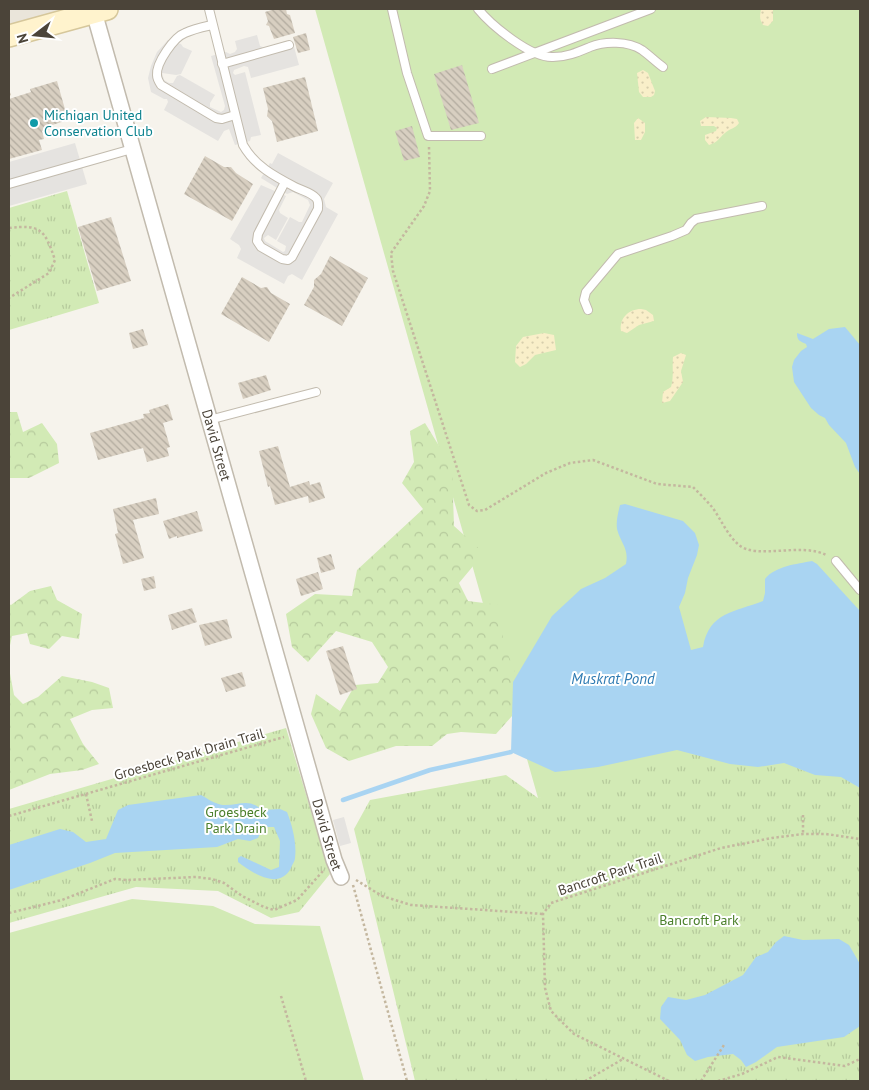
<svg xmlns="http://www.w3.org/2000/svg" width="869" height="1090" font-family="'PT Sans',sans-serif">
  <defs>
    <pattern id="forest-crowns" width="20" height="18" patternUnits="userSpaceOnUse" patternTransform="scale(1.25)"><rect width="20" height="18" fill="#d2eab5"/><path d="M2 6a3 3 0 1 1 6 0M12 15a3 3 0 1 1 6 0" fill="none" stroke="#b6ca9c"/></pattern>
    <pattern id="sand-dots" width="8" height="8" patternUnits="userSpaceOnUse" patternTransform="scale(1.25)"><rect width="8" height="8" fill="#f9efc9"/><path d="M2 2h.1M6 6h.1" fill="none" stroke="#d7cead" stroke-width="1.8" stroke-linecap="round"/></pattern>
    <pattern id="park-tufts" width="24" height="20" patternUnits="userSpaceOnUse" patternTransform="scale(1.25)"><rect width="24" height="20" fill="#d2eab5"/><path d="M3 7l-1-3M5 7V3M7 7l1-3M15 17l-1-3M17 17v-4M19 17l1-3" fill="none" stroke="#b6ca9c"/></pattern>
    <pattern id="building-back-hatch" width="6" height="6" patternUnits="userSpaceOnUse" patternTransform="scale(1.25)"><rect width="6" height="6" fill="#d8cfc1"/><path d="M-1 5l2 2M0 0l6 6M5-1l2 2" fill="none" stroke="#b1aa9e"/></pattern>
  </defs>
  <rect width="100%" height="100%" fill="#f6f3ec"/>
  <polygon fill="#eae5da" points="9,9 96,9 9,34"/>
  <g fill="#d2eab5">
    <polygon points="315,9 860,9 860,788 841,777 538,798"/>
    <polygon points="132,899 213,906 255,924 320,926 364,1081 9,1081 9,933"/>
  </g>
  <g fill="url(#forest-crowns)">
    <polygon points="9,412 17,412 23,432 42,423 57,444 59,463 29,478 9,478"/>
    <polygon points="425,423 452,467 454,526 484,553 459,583 468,601 500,605 503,641 519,683 512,716 496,734 461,732 447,734 432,746 396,746 349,761 326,748 311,714 316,694 340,711 355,685 378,683 388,667 372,642 336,631 308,662 292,647 286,614 315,594 352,596 357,570 423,509 402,483 414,462 410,431"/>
    <polygon points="51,586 57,600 82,614 79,639 62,636 49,649 30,644 27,633 12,636 9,650 9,604 11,605 30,591"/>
    <polygon points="9,668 14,695 23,704 38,697 62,676 92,682 109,688 113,708 92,710 70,719 83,744 99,764 82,770 50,774 9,790"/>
  </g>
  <g fill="url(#sand-dots)">
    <path d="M761,9H773V21L768,26L763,25C759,19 760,16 761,9Z"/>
    <polygon points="643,70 648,73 655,91 654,95 651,97 643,97 639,92 637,73"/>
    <path d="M706,117L731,118L737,119L739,123C735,129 730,128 725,133C719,138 717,143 709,145L705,140V135L716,131L717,128L714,126H701L700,121Z"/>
    <polygon points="638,118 645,123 645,132 641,140 635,140 634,123"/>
    <path d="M641,309L646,310L653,315L654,321L639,325L627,333L621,331C619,318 629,309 641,309Z"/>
    <polygon points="544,333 554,335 556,350 535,355 526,364 520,367 515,362 516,346 523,337"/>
    <path d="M681,353L686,355L681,371L683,382L670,401L662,403L663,392L671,387C674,377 672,367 673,357Z"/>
  </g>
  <g fill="url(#park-tufts)">
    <polygon points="67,191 99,303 9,330 9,208"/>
    <polygon points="286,728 330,874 299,912 271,918 218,891 136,887 9,923 9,809"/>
    <polygon points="735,743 759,767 784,763 815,775 841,776 860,788 860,1081 415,1081 354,829 370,800 506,775 538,798"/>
  </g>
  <g fill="#e5e3e0">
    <polygon points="257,35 260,46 265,48 285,41 293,43 299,65 251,78 248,67 244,66 234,70 233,73 235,75 245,72 261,135 251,137 250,141 235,145 229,129 224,131 218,141 164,110 168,102 167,99 164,99 151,92 148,78 151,66 157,52 168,40 181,44 183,47 192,51 181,74 176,75 162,73 164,80 169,83 173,83 177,76 180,75 215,95 210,103 210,107 221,112 224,110 225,106 211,56 226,52 230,54 235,52 237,49 235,41"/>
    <polygon points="75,143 87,184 9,206 9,162"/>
    <polygon points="278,153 333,183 324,199 326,207 338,214 302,280 292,274 288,276 284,284 237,258 241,249 239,245 230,239 261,185 286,196 279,210 280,213 288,218 276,240 268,235 264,238 265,241 283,252 285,251 286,246 277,241 290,217 299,222 302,222 310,205 308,200 293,192 287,194 261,178 270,163 272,164"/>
    <polygon points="344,817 351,843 340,846 333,820"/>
  </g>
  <g fill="#a9d4f2">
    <path d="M845,327L860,345V474L855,467L846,443L829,425L825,418L819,415L811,408L794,382L792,367L794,360L801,351L807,347L806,344C800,341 797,341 797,333L813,339L829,329Z"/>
    <path d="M625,504L683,521L695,533L699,545L697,555L688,578L685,593L679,607L691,650L703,647C709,612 735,612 763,601L765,593V579C775,566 797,564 812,561L817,564L860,611V788L841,777L815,775L784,763L758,767L730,764L677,750L598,767L555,772L511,752L513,682L552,616L581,589L605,578L626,564C629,548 621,544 617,529C616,521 618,513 620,505Z"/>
    <path d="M201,795C208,799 215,804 223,805C239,806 248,797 262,810L280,809L287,812C292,825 297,843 295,858C295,861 292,865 291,868C279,891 252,873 238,862V858L241,856L271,870L279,867L280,841L274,827H263L258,838L250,841L238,839L217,847L115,853L90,863L9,890V845L60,829L73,832L86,842L106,839L118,810L128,805Z"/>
    <polygon points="784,936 803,940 839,939 849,945 860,964 860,1026 844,1037 777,1047 756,1062 746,1067 741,1060 733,1054 708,1057 695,1061 687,1055 680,1040 660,1019 661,1007 668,997 686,1000 705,995 743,975 756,957 768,952 776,942"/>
  </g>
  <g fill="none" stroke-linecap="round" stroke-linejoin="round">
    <polyline stroke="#a9d4f2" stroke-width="4.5" points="343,800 430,770 511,752"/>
  </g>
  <g fill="url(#building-back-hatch)">
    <polygon points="275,9 286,9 287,14 290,15 295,33 274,39 269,26 266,25 268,21 265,12"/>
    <polygon points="306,33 310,50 298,53 293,37"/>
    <polygon points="462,65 479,123 451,130 434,74"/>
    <polygon points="305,77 318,131 277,142 272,121 267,116 268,109 263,88"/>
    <polygon points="57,81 68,120 49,126 50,129 42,131 44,139 39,140 42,150 9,159 9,99 31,92 30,89"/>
    <polygon points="412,126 420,157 404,161 395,131"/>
    <polygon points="205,156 224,167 231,167 236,173 253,184 232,221 184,194"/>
    <polygon points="111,217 131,281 97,291 78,227"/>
    <polygon points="330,256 368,278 342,326 304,305 314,287 314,280 321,274"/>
    <polygon points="242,277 261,288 267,287 271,293 290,304 269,342 221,314"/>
    <polygon points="143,329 148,345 133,349 129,333"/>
    <polygon points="266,375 271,390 243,399 238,383"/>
    <polygon points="168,404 173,420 163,423 170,447 167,448 169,456 147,462 143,448 98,460 90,433 144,418 143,414 150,413 149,410"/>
    <polygon points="278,446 290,487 309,481 310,485 320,482 325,498 309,503 308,496 275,505 270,486 268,487 259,451"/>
    <polygon points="156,498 159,514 133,520 144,558 123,564 115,534 118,533 113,509"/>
    <polygon points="197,511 203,531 177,538 177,536 169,539 163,521"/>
    <polygon points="331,554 335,569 321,573 317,558"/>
    <polygon points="318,572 323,589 301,596 296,579"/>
    <polygon points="154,576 156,588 144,591 141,579"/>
    <polygon points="192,608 197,622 172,630 168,615"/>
    <polygon points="227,619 232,638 205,646 199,625"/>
    <polygon points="343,646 357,689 340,695 326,651"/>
    <polygon points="242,672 246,686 226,692 221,678"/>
  </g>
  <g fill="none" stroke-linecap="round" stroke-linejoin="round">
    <defs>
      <g id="lane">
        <path d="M209,9L243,145C255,166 274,176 295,187C301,190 312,193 316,198C319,201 318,205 318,209L292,257L288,260L282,259L261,247L257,241L258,234L285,182"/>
        <polyline points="392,9 407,73 428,136 481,136"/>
        <path d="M478,9C492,26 531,58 553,57C567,57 578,52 590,47C605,41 628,41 642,50C649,55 656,62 663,67"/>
        <path d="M212,25C203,27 193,29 185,33C174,37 156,63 157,75C157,79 159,82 161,85L216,118L222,119L235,115"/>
        <polyline points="222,64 289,45"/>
        <polyline points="492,69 651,9"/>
        <polyline points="9,184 132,149"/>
        <polyline points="588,310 584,300 586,292 618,254 672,236 686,230 691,223 696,219 762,206"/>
        <polyline points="209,420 316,392"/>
        <polyline points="836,561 860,590"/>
      </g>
      <g id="street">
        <path id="s1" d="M94,12L334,860L341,877"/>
      </g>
      <polyline id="secondary" points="9,36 107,9"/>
    </defs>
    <use href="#lane" stroke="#c2bbae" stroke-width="10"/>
    <use href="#street" stroke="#c2bbae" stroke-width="18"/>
    <use href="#secondary" stroke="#d6c79b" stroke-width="24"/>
    <g stroke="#c4b79f" stroke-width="2.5" stroke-dasharray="2.5 2.5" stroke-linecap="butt">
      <polyline points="9,93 10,98"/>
      <path d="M429,147L430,191L424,206L391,253L393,271L469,505L477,511L485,510L546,473L570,463L593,460L657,484L693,487C699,493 706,500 712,507C721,519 727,535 739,545C757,560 801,542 826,555"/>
      <path d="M9,228C41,224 45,230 55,260L49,273L9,298"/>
      <polyline points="86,794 92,821"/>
      <polyline points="803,815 803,834"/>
      <polyline points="9,816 284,737"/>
      <polyline points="356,880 382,896 411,905 543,914"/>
      <polyline points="353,885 407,1081"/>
      <polyline points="9,913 62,900 115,879 127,880 196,877 212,879 224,883 242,896 264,907 274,910 297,900 323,871"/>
      <polyline points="281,996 306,1081"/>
      <polyline points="585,1081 623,1059"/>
      <polyline points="669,1081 574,1034 551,1011 545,988 543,914 551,903 721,848 772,838 803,834 826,834 860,839"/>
      <polyline points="701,1081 724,1045"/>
      <polyline points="718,1081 742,1074 778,1057 845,1066 860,1059"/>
    </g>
    <use href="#lane" stroke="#fff" stroke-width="8"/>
    <use href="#street" stroke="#fff" stroke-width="15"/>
    <use href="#secondary" stroke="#fff3cd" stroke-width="21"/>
  </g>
  <circle fill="#0f9aa8" stroke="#fff" stroke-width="2" cx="34" cy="123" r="5"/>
  <g text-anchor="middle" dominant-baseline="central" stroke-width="4" stroke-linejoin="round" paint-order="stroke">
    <g font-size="14" fill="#0d838f" stroke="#fff" text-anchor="start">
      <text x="44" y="115">Michigan United<tspan x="44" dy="16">Conservation Club</tspan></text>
    </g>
    <g font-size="14" fill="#4b4439" stroke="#fff">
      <text stroke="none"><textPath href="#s1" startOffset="450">David Street</textPath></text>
      <text transform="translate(189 754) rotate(-16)">Groesbeck Park Drain Trail</text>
      <text stroke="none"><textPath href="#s1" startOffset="855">David Street</textPath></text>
      <text transform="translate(610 874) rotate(-18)">Bancroft Park Trail</text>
    </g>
    <g font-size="14" fill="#4a7f2a" stroke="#fff">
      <text x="236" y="812">Groesbeck<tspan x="236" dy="16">Park Drain</tspan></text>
      <text x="699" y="920">Bancroft Park</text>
    </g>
    <g font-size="15" font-style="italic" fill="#2e7ab2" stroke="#fff">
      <text x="613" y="678">Muskrat Pond</text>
    </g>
  </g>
  <rect width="869" height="1090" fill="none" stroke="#4b4439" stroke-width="20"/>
  <g transform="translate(35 35) rotate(254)" stroke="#ffffff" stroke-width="4" paint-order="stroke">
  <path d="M0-4L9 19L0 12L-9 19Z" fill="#4b4439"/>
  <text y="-8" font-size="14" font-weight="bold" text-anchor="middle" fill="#4b4439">N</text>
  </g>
</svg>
